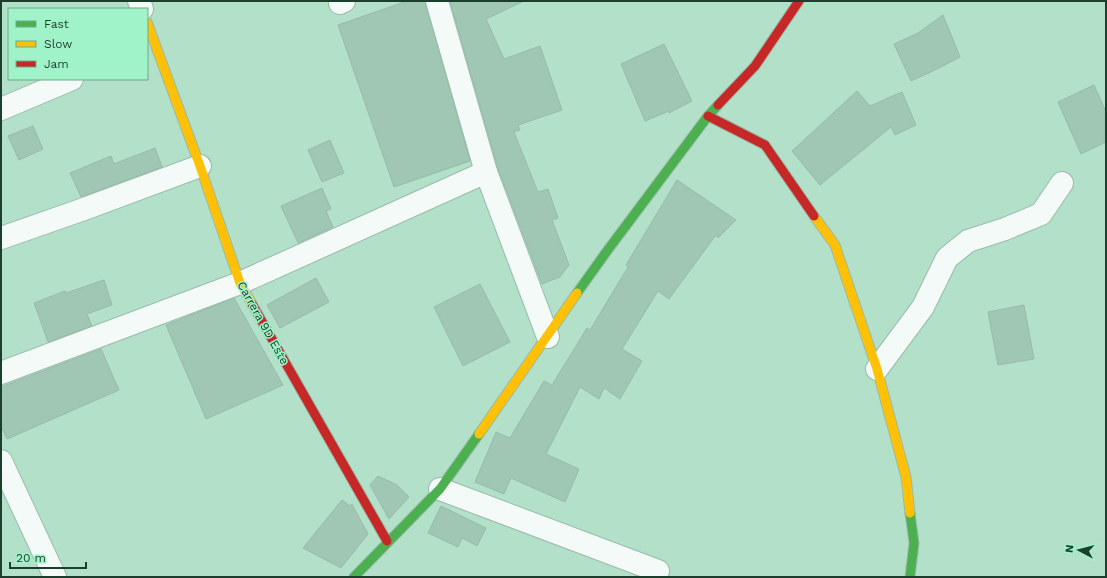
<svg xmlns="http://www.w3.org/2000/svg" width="1107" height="578" font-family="'Work Sans',sans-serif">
  <rect width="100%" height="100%" fill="#b3e0c9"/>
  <g fill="#a0c7b4" stroke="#98bba9">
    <polygon points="407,1 425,1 470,161 394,187 338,25"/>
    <polygon points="450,1 524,1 486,19 504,59 540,46 562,110 518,125 520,130 514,132 538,192 548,189 558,218 552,220 569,265 560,277 542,284 498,168"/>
    <polygon points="943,15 960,57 937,69 911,81 894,44 918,33"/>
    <polygon points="664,44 692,101 669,113 669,111 645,121 621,64"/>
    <polygon points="1094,85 1106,112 1106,142 1081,154 1058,102"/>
    <polygon points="857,91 870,106 902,92 916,125 895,135 891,127 820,185 792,151"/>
    <polygon points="33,126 43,149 19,160 8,136"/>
    <polygon points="330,140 344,173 322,182 308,150"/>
    <polygon points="155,148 162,167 81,197 70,173 111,156 114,164"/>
    <polygon points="677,180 736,220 718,238 716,235 669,299 658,291 622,349 642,361 620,399 604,388 599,399 580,387 546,454 579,469 565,502 511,478 504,494 475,482 496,432 510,438 544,381 552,385 587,328 590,330 628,267 626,265"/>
    <polygon points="322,188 331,209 326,211 333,227 298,243 281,206"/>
    <polygon points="316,278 329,302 280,328 267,305"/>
    <polygon points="104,280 112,305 87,314 92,326 48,342 34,303 65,291 66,293"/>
    <polygon points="480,284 510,342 463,366 434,307"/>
    <polygon points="234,298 283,385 206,419 166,325"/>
    <polygon points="1024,305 1034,359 998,365 988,312"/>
    <polygon points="101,349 119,390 7,439 1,426 1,387"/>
    <polygon points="378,476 397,485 409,497 389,519 370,485"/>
    <polygon points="342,500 350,506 352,504 368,534 341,568 303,548"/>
    <polygon points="441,506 486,528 477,546 462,538 458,547 428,533"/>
  </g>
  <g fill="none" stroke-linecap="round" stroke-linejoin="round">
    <defs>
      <g id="street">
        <polyline points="139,1 142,9"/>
        <polyline points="437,1 486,172 548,337"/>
        <polyline points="340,3 344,1"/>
        <polyline points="1,109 72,79"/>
        <polyline points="1,238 84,209 200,166"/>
        <polyline points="877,369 923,307 947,258 968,241 1005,229 1041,214 1062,183"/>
        <polyline points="1,373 240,283 486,172"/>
        <polyline points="1,461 55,577"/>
        <polyline points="440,489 658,571"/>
      </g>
      <g id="fast">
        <polyline points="577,293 607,251 708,116 718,105"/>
        <polyline points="354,577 440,489 479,434"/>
        <polyline points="910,577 914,543 910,513"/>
      </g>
      <g id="slow">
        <polyline points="147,22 200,166 240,283 252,304"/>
        <polyline points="814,216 835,245 877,369 906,477 910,513"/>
        <polyline points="479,434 577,293"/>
      </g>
      <g id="jam">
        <polyline points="718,105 755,66 799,1"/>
        <polyline points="708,116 765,145 814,216"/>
        <polyline points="252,304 387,541"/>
      </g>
    </defs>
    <use href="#street" stroke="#98bcaa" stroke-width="24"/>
    <use href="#fast" stroke="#98bcaa" stroke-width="11"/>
    <use href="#slow" stroke="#98bcaa" stroke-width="11"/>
    <use href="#jam" stroke="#98bcaa" stroke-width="11"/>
    <use href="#street" stroke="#f4faf7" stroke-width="22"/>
    <use href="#fast" stroke="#4caf50" stroke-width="9"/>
    <use href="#slow" stroke="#ffc107" stroke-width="9"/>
    <use href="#jam" stroke="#c62828" stroke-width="9"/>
  </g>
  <g text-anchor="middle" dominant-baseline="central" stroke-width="3" stroke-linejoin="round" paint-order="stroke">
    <g font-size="12" fill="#1b3e2d" stroke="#a0f3c9">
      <text transform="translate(263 323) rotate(61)">Carrera 9D Este</text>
    </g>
  </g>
  <rect width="1107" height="578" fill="none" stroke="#1b3e2d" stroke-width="4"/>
  <rect x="8" y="8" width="140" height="72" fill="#a0f3c9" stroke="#6bab8b"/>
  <rect x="16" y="21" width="20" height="6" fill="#4caf50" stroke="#6bab8b"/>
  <text x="44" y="28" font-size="12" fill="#1b3e2d">Fast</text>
  <rect x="16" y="41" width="20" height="6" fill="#ffc107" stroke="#6bab8b"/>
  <text x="44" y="48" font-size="12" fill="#1b3e2d">Slow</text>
  <rect x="16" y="61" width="20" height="6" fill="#c62828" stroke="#6bab8b"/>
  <text x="44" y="68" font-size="12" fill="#1b3e2d">Jam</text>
  <g transform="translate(1079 550) rotate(277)" stroke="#a0f3c9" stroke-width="3" paint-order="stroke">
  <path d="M0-3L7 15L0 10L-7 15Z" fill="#1b3e2d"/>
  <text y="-6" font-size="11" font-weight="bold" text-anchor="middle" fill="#1b3e2d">N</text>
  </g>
  <path d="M10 562v6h76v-6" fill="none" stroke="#1b3e2d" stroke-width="2"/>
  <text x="16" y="562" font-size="12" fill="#1b3e2d" stroke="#a0f3c9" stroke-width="3" paint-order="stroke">20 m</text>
</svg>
